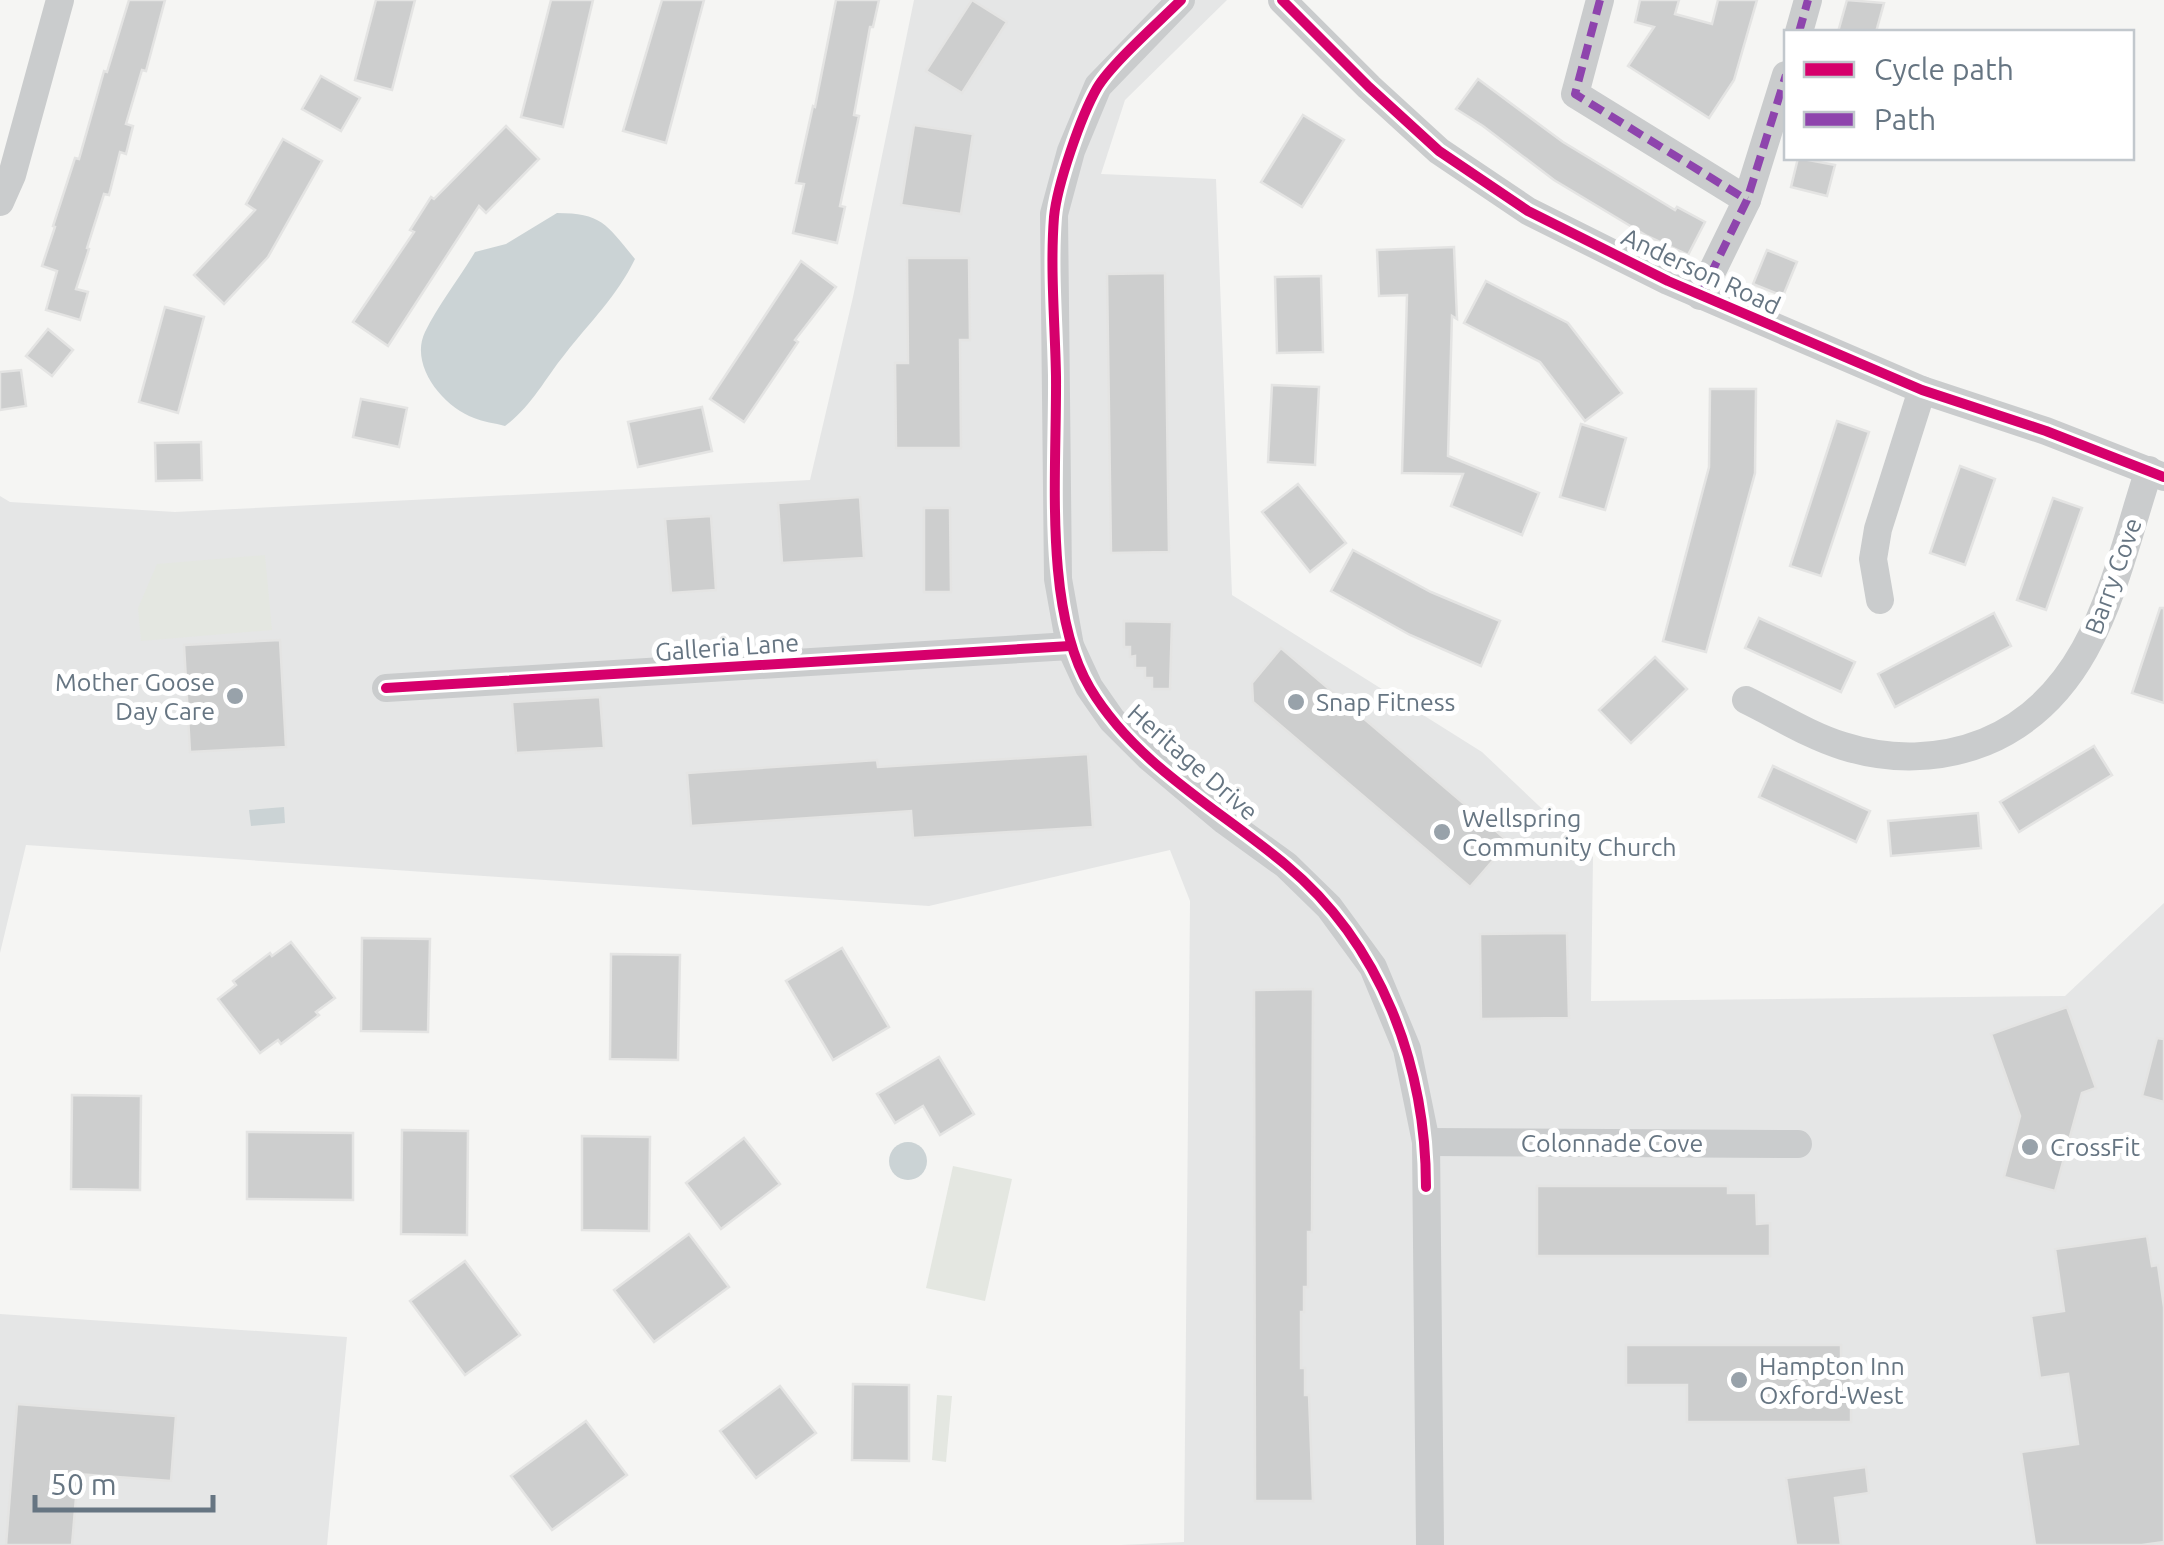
<svg xmlns="http://www.w3.org/2000/svg" width="2164" height="1545" font-family="Ubuntu,sans-serif">
  <rect width="100%" height="100%" fill="#f5f5f3"/>
  <g fill="#e5e6e6">
    <polygon points="914,0 1227,0 1125,100 1101,174 1216,179 1232,595 1482,752 1593,857 1591,1001 2065,996 2164,903 2164,1545 1121,1545 1184,1542 1190,901 1170,850 929,906 26,845 0,953 0,496 10,502 175,512 810,480 853,297"/>
    <polygon points="0,1314 347,1337 327,1545 0,1545"/>
  </g>
  <g fill="#e4e7e1">
    <polygon points="265,555 272,630 141,641 138,608 157,564"/>
    <polygon points="953,1166 1012,1179 985,1301 926,1288"/>
    <polygon points="937,1395 952,1396 946,1462 932,1460"/>
  </g>
  <g fill="#cbd3d5">
    <path d="M557,213C602,213 607,225 635,259C617,296 590,322 565,354C544,380 532,406 505,426C495,423 483,422 474,418C443,407 409,365 425,332C438,305 459,279 475,252L506,244Z"/>
    <polygon points="284,807 285,823 251,826 249,810"/>
    <circle cx="908" cy="1161" r="19"/>
  </g>
  <g fill="#cdcece" stroke="#e4e4e3" stroke-width="2.5">
    <polygon points="129,0 165,0 146,71 142,70 126,124 133,126 126,154 120,152 109,195 104,194 87,248 89,249 76,289 88,292 80,320 46,310 57,271 42,266 55,227 53,226 75,158 79,159 104,71 107,72"/>
    <polygon points="376,0 415,0 392,90 355,80"/>
    <polygon points="551,0 593,0 563,127 521,117"/>
    <polygon points="662,0 704,0 666,143 623,131"/>
    <polygon points="836,0 879,0 873,27 870,27 854,115 859,116 840,206 845,207 837,243 793,233 804,184 796,183 813,106 815,107"/>
    <polygon points="972,0 1007,22 962,93 926,71"/>
    <polygon points="1640,0 1679,0 1675,14 1712,24 1718,0 1757,0 1734,80 1709,118 1628,66 1654,27 1635,22"/>
    <polygon points="1847,0 1884,3 1876,32 1838,32"/>
    <polygon points="321,76 360,98 341,131 302,109"/>
    <polygon points="1478,79 1563,142 1675,210 1677,207 1705,222 1688,255 1647,236 1554,180 1483,126 1456,109"/>
    <polygon points="1303,115 1344,140 1302,207 1261,182"/>
    <polygon points="914,125 973,134 961,214 901,205"/>
    <polygon points="506,126 539,159 486,213 479,206 388,346 353,322 414,232 410,230 431,197 434,199"/>
    <polygon points="283,139 322,161 268,257 224,304 194,275 255,210 246,204"/>
    <polygon points="1798,158 1835,165 1827,196 1791,187"/>
    <polygon points="1454,247 1457,319 1452,316 1448,456 1539,493 1522,535 1451,506 1463,474 1402,473 1407,295 1379,296 1377,250"/>
    <polygon points="1767,250 1797,262 1783,296 1753,284"/>
    <polygon points="907,258 969,258 970,340 960,340 961,448 896,448 895,363 908,363"/>
    <polygon points="801,261 836,287 795,340 798,342 744,422 710,399"/>
    <polygon points="1165,273 1169,552 1111,553 1107,274"/>
    <polygon points="1321,276 1323,352 1277,353 1275,277"/>
    <polygon points="1486,281 1568,323 1622,393 1585,421 1540,362 1464,323"/>
    <polygon points="165,307 204,317 178,413 139,402"/>
    <polygon points="48,329 73,350 52,376 26,356"/>
    <polygon points="21,370 26,406 0,410 0,372"/>
    <polygon points="1272,385 1319,387 1315,465 1268,462"/>
    <polygon points="1710,389 1756,389 1755,473 1706,652 1663,641 1709,467"/>
    <polygon points="361,399 407,408 399,447 353,437"/>
    <polygon points="702,407 712,451 638,467 628,422"/>
    <polygon points="1837,421 1869,432 1821,576 1790,566"/>
    <polygon points="1581,424 1626,438 1605,510 1560,497"/>
    <polygon points="201,442 202,480 156,481 155,443"/>
    <polygon points="1960,466 1995,479 1965,565 1930,553"/>
    <polygon points="1298,484 1346,543 1310,572 1262,512"/>
    <polygon points="860,497 864,558 782,563 778,503"/>
    <polygon points="2053,498 2082,508 2046,610 2017,600"/>
    <polygon points="924,508 950,508 951,592 924,592"/>
    <polygon points="711,516 716,590 671,593 665,519"/>
    <polygon points="1353,550 1431,592 1500,621 1481,666 1410,635 1331,591"/>
    <polygon points="2160,608 2164,608 2164,703 2132,693"/>
    <polygon points="1994,613 2011,646 1895,707 1878,674"/>
    <polygon points="1759,618 1855,662 1841,692 1745,648"/>
    <polygon points="1124,621 1172,622 1170,689 1152,689 1152,678 1145,678 1145,668 1135,668 1135,656 1130,657 1130,647 1124,647"/>
    <polygon points="280,640 286,747 190,752 184,645"/>
    <polygon points="1281,648 1509,842 1470,887 1253,702 1252,683"/>
    <polygon points="1655,657 1687,689 1631,743 1599,710"/>
    <polygon points="600,697 604,748 516,753 512,702"/>
    <polygon points="2094,746 2112,775 2019,832 2000,802"/>
    <polygon points="1088,754 1093,827 913,838 911,811 691,826 687,773 877,760 878,767"/>
    <polygon points="1773,766 1870,811 1856,842 1759,797"/>
    <polygon points="1978,813 1981,848 1891,856 1888,821"/>
    <polygon points="1567,933 1569,1018 1481,1019 1480,934"/>
    <polygon points="362,938 430,939 428,1032 361,1031"/>
    <polygon points="291,942 335,998 316,1012 319,1015 281,1044 278,1040 260,1053 218,999 236,985 233,981 270,953 272,956"/>
    <polygon points="842,948 889,1027 833,1060 786,981"/>
    <polygon points="611,954 680,955 678,1060 610,1059"/>
    <polygon points="1313,989 1312,1232 1308,1232 1308,1287 1304,1287 1304,1312 1301,1312 1301,1368 1305,1368 1305,1395 1309,1395 1313,1501 1255,1501 1254,990"/>
    <polygon points="2067,1007 2096,1088 2082,1093 2055,1191 2004,1177 2020,1116 1991,1034"/>
    <polygon points="2157,1038 2164,1039 2164,1102 2142,1096"/>
    <polygon points="939,1057 974,1114 940,1135 923,1106 895,1123 877,1094"/>
    <polygon points="72,1095 141,1096 140,1190 71,1189"/>
    <polygon points="402,1130 468,1131 467,1235 401,1234"/>
    <polygon points="247,1132 353,1133 353,1200 247,1199"/>
    <polygon points="582,1136 650,1137 649,1231 582,1230"/>
    <polygon points="744,1138 780,1184 721,1229 686,1183"/>
    <polygon points="1537,1186 1728,1186 1728,1193 1756,1193 1757,1224 1770,1223 1770,1256 1537,1256"/>
    <polygon points="689,1234 729,1287 654,1342 614,1290"/>
    <polygon points="2147,1236 2152,1266 2158,1265 2164,1307 2164,1542 2142,1545 2035,1545 2021,1452 2078,1444 2068,1374 2040,1378 2031,1316 2064,1311 2055,1249"/>
    <polygon points="465,1261 520,1335 465,1375 410,1301"/>
    <polygon points="1626,1345 1841,1345 1841,1375 1851,1375 1851,1422 1687,1422 1687,1385 1626,1385"/>
    <polygon points="853,1384 909,1385 909,1461 852,1460"/>
    <polygon points="780,1386 816,1433 756,1478 720,1431"/>
    <polygon points="17,1404 176,1416 171,1481 78,1474 72,1545 6,1545"/>
    <polygon points="586,1421 627,1475 552,1530 511,1476"/>
    <polygon points="1866,1467 1869,1493 1835,1498 1841,1545 1796,1545 1786,1478"/>
  </g>
  <g fill="none" stroke-linecap="round" stroke-linejoin="round">
    <g stroke="#cacccd" stroke-width="28">
      <polyline points="1181,0 1098,86 1071,151 1054,214 1058,579 1070,646 1089,687 1112,720 1149,757 1225,821 1286,865 1329,907 1373,967 1407,1049 1426,1142 1430,1545"/>
      <polyline points="1282,0 1369,87 1439,151 1528,211 1668,281 1922,390 2046,431 2164,477"/>
      <polyline points="1600,0 1575,94 1747,200"/>
      <polyline points="1799,32 1808,0"/>
      <polyline points="0,202 12,175 60,0"/>
      <polyline points="1700,296 1747,200 1786,75"/>
      <polyline points="1880,600 1873,559 1878,529 1922,390"/>
      <polyline points="386,688 1070,646"/>
      <path d="M1746,700C1777,715 1810,736 1843,746C1890,761 1940,760 1985,742C2096,696 2115,573 2149,470"/>
      <polyline points="1426,1142 1798,1144"/>
    </g>
    <g stroke="#8e44ad" stroke-width="8" stroke-dasharray="15 8" stroke-linecap="butt">
      <polyline points="1600,0 1575,94 1747,200"/>
      <polyline points="1799,32 1808,0"/>
      <polyline points="1700,296 1747,200 1786,75"/>
    </g>
    <defs>
      <g id="cycleway">
        <path d="M1181,0C1159,22 1111,64 1097,88C1081,116 1057,185 1054,217C1050,269 1055,323 1056,376C1057,467 1043,610 1090,688C1136,765 1219,809 1286,865C1381,944 1426,1065 1426,1187"/>
        <polyline points="1282,0 1369,87 1439,151 1528,211 1668,281 1922,390 2046,431 2164,477"/>
        <polyline points="386,688 1070,646"/>
      </g>
    </defs>
    <use href="#cycleway" stroke="#fff" stroke-width="16"/>
    <use href="#cycleway" stroke="#d6006c" stroke-width="10"/>
  </g>
  <g fill="#98a2aa" stroke="#fff" stroke-width="4">
    <circle cx="235" cy="696" r="10"/>
    <circle cx="1296" cy="702" r="10"/>
    <circle cx="1442" cy="832" r="10"/>
    <circle cx="2030" cy="1147" r="10"/>
    <circle cx="1739" cy="1380" r="10"/>
  </g>
  <g text-anchor="middle" dominant-baseline="central" stroke-width="10" stroke-linejoin="round" paint-order="stroke">
    <g font-size="25" fill="#667582" stroke="#fff">
      <text transform="translate(1701 271) rotate(25)">Anderson Road</text>
      <text transform="translate(2113 576) rotate(-70)">Barry Cove</text>
      <text transform="translate(727 647) rotate(-4)">Galleria Lane</text>
      <text transform="translate(1193 762) rotate(41)">Heritage Drive</text>
      <text x="1612" y="1143">Colonnade Cove</text>
    </g>
    <g font-size="25" fill="#667582" stroke="#fff" text-anchor="start">
      <text x="215" y="682" text-anchor="end">Mother Goose<tspan x="215" dy="29">Day Care</tspan></text>
      <text x="1316" y="702">Snap Fitness</text>
      <text x="1462" y="818">Wellspring<tspan x="1462" dy="29">Community Church</tspan></text>
      <text x="2050" y="1147">CrossFit</text>
      <text x="1759" y="1366">Hampton Inn<tspan x="1759" dy="29">Oxford-West</tspan></text>
    </g>
  </g>
  <rect x="1784" y="30" width="350" height="130" fill="#ffffff" stroke="#c2c8cd" stroke-width="2.5"/>
  <rect x="1804" y="62" width="50" height="15" fill="#d6006c" stroke="#c2c8cd" stroke-width="2.5"/>
  <text x="1874" y="80" font-size="30" fill="#667582">Cycle path</text>
  <rect x="1804" y="112" width="50" height="15" fill="#8e44ad" stroke="#c2c8cd" stroke-width="2.5"/>
  <text x="1874" y="130" font-size="30" fill="#667582">Path</text>
  <path d="M35 1495v15h178v-15" fill="none" stroke="#667582" stroke-width="5"/>
  <text x="50" y="1495" font-size="30" fill="#667582" stroke="#ffffff" stroke-width="8" paint-order="stroke">50 m</text>
</svg>
